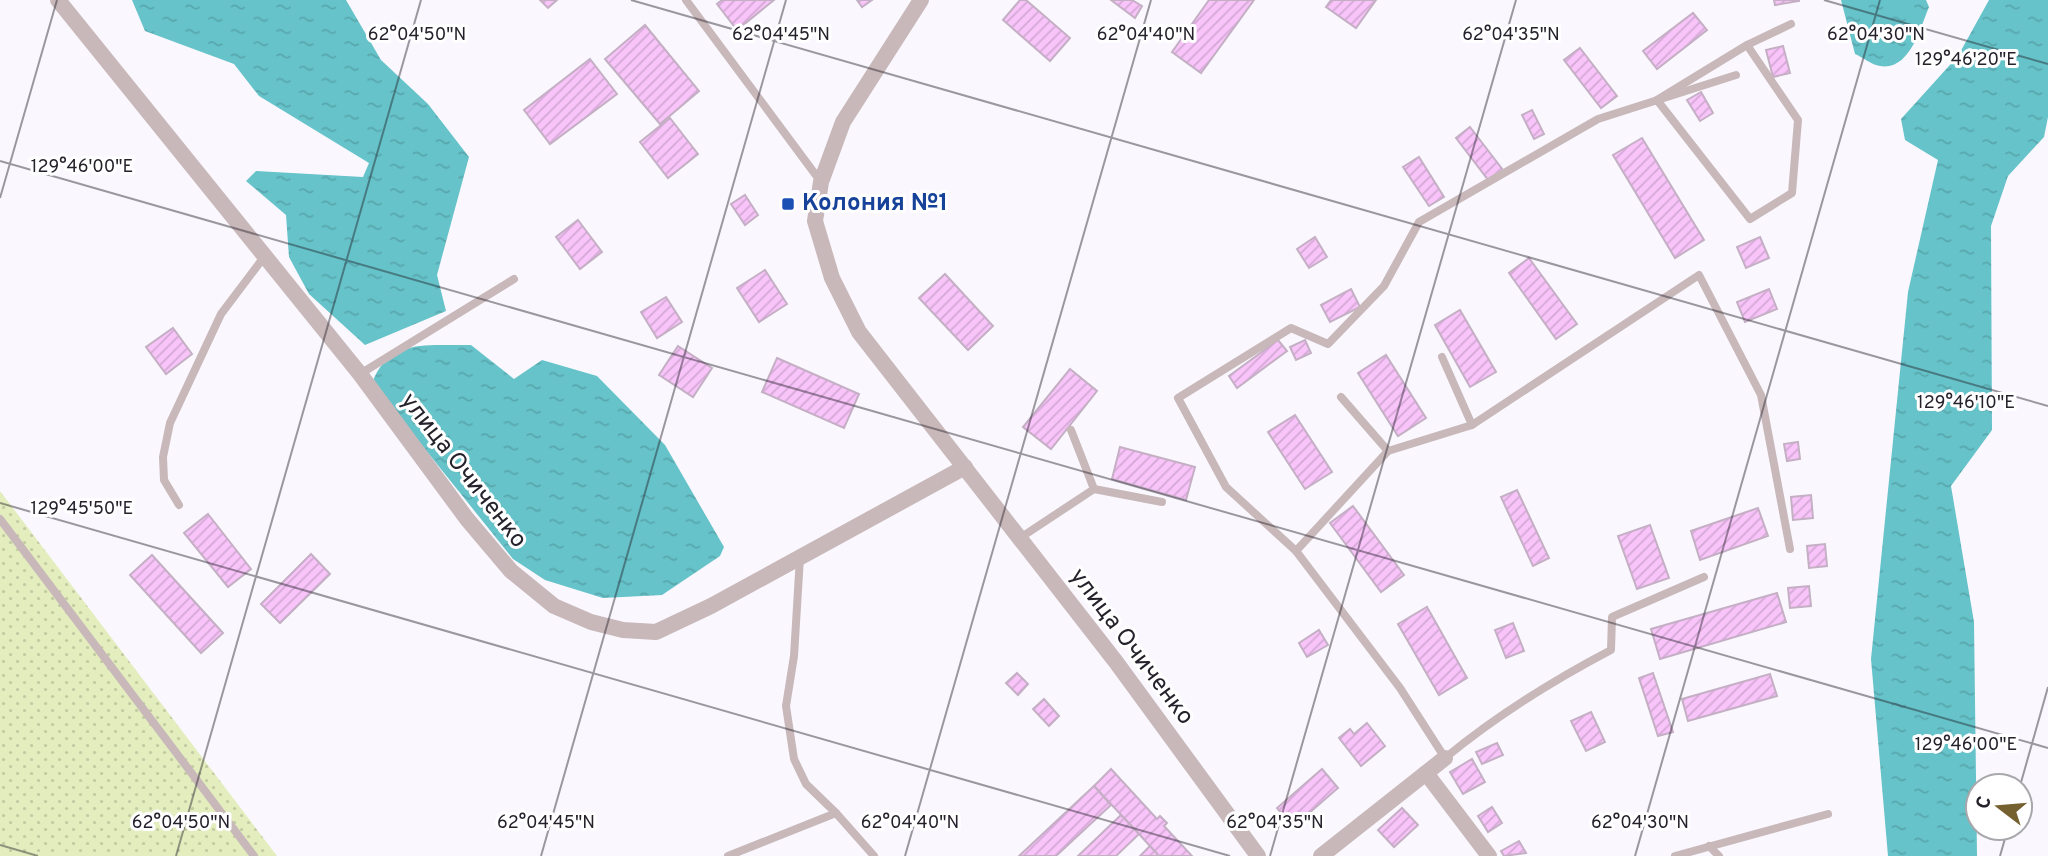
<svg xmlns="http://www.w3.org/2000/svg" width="2048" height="856" font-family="Overpass,sans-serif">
  <defs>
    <pattern id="green-dots" width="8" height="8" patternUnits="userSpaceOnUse" patternTransform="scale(1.75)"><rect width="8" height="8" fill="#e3edbd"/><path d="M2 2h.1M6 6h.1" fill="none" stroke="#c3cba3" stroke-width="1.8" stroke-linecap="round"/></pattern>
    <pattern id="water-ripples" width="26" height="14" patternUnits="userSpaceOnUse" patternTransform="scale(1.75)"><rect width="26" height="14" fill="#65c3c9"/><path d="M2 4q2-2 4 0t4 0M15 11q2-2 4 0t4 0" fill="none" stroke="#58a7ad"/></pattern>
    <pattern id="building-hatch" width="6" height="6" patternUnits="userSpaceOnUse" patternTransform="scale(1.75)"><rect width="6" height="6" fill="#f8c4f9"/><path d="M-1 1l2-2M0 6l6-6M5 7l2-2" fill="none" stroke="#d4a8d6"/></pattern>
  </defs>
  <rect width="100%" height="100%" fill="#faf8fe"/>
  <polygon fill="url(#green-dots)" points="0,491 277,856 0,856"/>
  <g fill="url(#water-ripples)">
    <polygon points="132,0 346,0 381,60 428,104 469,157 437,275 446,311 365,345 309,294 289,257 286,215 246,181 256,171 363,177 369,163 259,96 234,64 145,31"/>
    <path d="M1841,0H1926L1929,7C1920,28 1910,71 1880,66C1872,65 1862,57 1855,54Z"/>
    <polygon points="1989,0 2048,0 2048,117 2044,137 2008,176 1991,226 1992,430 1951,486 1974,622 1977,856 1888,856 1871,659 1908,292 1938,160 1905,140 1901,119 1958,56"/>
    <path d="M471,345L514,379L542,360L597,376L665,445L724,547L720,556L662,595L603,598L545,580L513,559L372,383C389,337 430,346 471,345Z"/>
  </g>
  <g fill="url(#building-hatch)" stroke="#c5afc5" stroke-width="2">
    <polygon points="540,0 557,0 548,8"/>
    <polygon points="722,0 774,0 737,30 717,4"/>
    <polygon points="857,0 872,0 862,7"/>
    <polygon points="1020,0 1026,0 1070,38 1050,61 1003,20"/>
    <polygon points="1111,0 1132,0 1142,6 1135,18"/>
    <polygon points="1209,0 1254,0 1201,73 1172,52"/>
    <polygon points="1331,0 1376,0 1356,28 1326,7"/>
    <polygon points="1774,0 1799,0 1799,1 1775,5"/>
    <polygon points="1693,13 1707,30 1657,69 1643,51"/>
    <polygon points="645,25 699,91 660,124 605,59"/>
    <polygon points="1783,46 1790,73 1773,77 1766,50"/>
    <polygon points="1580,48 1617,96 1601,108 1564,60"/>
    <polygon points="590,59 617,94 550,144 524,110"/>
    <polygon points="1701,92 1713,113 1700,121 1687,100"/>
    <polygon points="1532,110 1544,134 1534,139 1522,115"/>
    <polygon points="670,118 698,154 668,178 640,142"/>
    <polygon points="1470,127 1503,170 1489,181 1456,138"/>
    <polygon points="1642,138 1704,240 1675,258 1613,155"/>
    <polygon points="1419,157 1444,197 1429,206 1403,167"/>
    <polygon points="745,195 758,215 745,225 731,204"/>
    <polygon points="578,220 602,252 580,269 556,237"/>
    <polygon points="1315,237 1327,257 1309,268 1297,249"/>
    <polygon points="1760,237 1769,258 1746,268 1737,247"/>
    <polygon points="1529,258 1577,324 1556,339 1509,273"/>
    <polygon points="765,270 787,304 759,322 737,288"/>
    <polygon points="945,274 993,326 968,350 919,298"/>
    <polygon points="1351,289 1360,307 1330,322 1321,305"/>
    <polygon points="1769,289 1777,309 1745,322 1737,302"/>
    <polygon points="666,297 682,322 657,338 641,312"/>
    <polygon points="1460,310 1496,372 1470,387 1435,325"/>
    <polygon points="173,328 192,354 166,374 146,347"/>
    <polygon points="1278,340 1287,351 1237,388 1229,376"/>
    <polygon points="1305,340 1311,353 1296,360 1290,347"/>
    <polygon points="678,346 712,368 693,397 659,375"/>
    <polygon points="1386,355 1426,418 1398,436 1358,373"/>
    <polygon points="777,358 859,394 844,428 762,392"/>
    <polygon points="1070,369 1097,391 1051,449 1023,427"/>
    <polygon points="1295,415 1332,472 1305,489 1268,432"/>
    <polygon points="1798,442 1800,459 1787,461 1784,444"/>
    <polygon points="1120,447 1195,467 1186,500 1112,479"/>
    <polygon points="1517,490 1549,558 1533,566 1501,497"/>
    <polygon points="1811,495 1813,518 1793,520 1791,497"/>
    <polygon points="1353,506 1404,575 1381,592 1330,523"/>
    <polygon points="1758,508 1768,536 1700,560 1691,531"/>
    <polygon points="208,514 251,569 228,587 184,533"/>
    <polygon points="1650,525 1669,578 1637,589 1618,536"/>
    <polygon points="1825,544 1827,566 1809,568 1807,546"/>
    <polygon points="311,554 330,574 280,623 261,604"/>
    <polygon points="152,555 223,633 201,653 130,575"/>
    <polygon points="1809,586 1811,606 1790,608 1788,588"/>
    <polygon points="1777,593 1786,622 1660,659 1651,629"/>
    <polygon points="1427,607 1467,678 1439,695 1398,624"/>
    <polygon points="1513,623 1524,651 1506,658 1495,630"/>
    <polygon points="1319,630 1328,645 1307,657 1299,643"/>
    <polygon points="1017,673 1028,684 1018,695 1006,683"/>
    <polygon points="1653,673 1673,732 1658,736 1639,678"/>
    <polygon points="1770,674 1777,696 1688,721 1682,699"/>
    <polygon points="1044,699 1059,716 1049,726 1033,709"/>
    <polygon points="1591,712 1605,742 1586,751 1571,721"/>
    <polygon points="1367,723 1385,746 1361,766 1339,738 1350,729 1354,734"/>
    <polygon points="1497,743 1503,755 1482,764 1476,752"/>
    <polygon points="1472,759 1485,782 1463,794 1450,772"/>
    <polygon points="1111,769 1157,819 1160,816 1167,823 1164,826 1192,856 1159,856 1139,834 1094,786"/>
    <polygon points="1322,769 1338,788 1293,827 1277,808"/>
    <polygon points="1094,786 1111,805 1056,856 1019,856"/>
    <polygon points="1492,807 1502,823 1488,832 1478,816"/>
    <polygon points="1402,808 1418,825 1394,847 1378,830"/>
    <polygon points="1121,815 1139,834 1116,856 1078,856"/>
    <polygon points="1519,841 1526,853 1504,856 1501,851"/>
    <polygon points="1150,846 1159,856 1140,856"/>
  </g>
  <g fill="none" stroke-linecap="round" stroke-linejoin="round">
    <g stroke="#c8b8ba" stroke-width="8">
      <polyline points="686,0 821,182"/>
      <polygon points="1747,45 1798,120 1792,193 1750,219 1657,100"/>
      <polyline points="1747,45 1791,24"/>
      <polyline points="360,374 514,279"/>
      <polyline points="1472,425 1699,275 1761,395 1790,549"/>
      <polyline points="1071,430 1094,489"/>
      <polyline points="1388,451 1472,425 1442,357"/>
      <polyline points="179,505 164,480 163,457 170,423 221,314 264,257"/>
      <polyline points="0,519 254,856"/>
      <polyline points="1020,538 1094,489 1162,502"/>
      <polyline points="1296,551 1388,451 1341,397"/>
      <polyline points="800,557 794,656 786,706 794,759 806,784 836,813"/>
      <path d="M1704,577L1612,617L1611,650C1552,681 1496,716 1445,758L1400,688L1296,551L1226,487L1178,398L1291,328L1328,344L1384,286L1419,222L1598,119L1736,75"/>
      <polyline points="1709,846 1719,856"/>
      <polyline points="728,856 836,813 874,856"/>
      <polyline points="1675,856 1828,814"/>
    </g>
    <g stroke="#c8b8ba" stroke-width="16">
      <polyline points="58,0 360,374 467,519 511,571 554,606 591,622 623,630 656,632 711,606 965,467"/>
      <polyline points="921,0 843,122 821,182 815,221 832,278 859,332 1116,662 1258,856"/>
      <polyline points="1426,773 1489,856"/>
      <polyline points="1321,856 1445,758"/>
    </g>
  </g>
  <path fill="none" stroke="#26222c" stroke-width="2" stroke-opacity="0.45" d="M631,0L2048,406M1824,0L2048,64M0,161L2048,748M0,198L57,0M0,503L1230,856M2020,786L2048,687M0,845L38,856M176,856L421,0M541,856L786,0M905,856L1151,0M1270,856L1516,0M1635,856L1880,0M2000,856L2008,828"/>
  <rect fill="#1a4fb4" stroke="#fff" stroke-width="2.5" x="781" y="197" width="14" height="14" rx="3.5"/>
  <g text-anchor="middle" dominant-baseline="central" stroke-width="6" stroke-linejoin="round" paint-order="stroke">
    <g font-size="24" font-weight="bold" fill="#164399" stroke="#fff" text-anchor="start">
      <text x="802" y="204">Колония №1</text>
    </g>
    <g font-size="24" fill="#26222c" stroke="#fff">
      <text transform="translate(463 471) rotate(52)">улица Очиченко</text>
      <text transform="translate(1131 647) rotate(53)">улица Очиченко</text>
    </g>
  </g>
  <g font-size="18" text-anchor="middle" fill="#26222c" stroke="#fff" stroke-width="6" stroke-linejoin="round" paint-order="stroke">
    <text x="417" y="40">62°04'50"N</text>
    <text x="781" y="40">62°04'45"N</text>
    <text x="1146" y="40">62°04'40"N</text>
    <text x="1511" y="40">62°04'35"N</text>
    <text x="1876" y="40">62°04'30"N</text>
    <text x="1966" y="65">129°46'20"E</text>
    <text x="82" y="172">129°46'00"E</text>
    <text x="1966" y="408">129°46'10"E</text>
    <text x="82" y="514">129°45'50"E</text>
    <text x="1966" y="750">129°46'00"E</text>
    <text x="181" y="828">62°04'50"N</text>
    <text x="546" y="828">62°04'45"N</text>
    <text x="910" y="828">62°04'40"N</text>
    <text x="1275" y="828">62°04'35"N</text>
    <text x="1640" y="828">62°04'30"N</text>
  </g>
  <g transform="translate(1999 807) rotate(286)"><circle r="33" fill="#ffffff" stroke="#a8a7ab" stroke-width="2"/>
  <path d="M0-5L12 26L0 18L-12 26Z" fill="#75602f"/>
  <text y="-10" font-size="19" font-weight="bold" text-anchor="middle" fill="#26222c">С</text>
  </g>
</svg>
